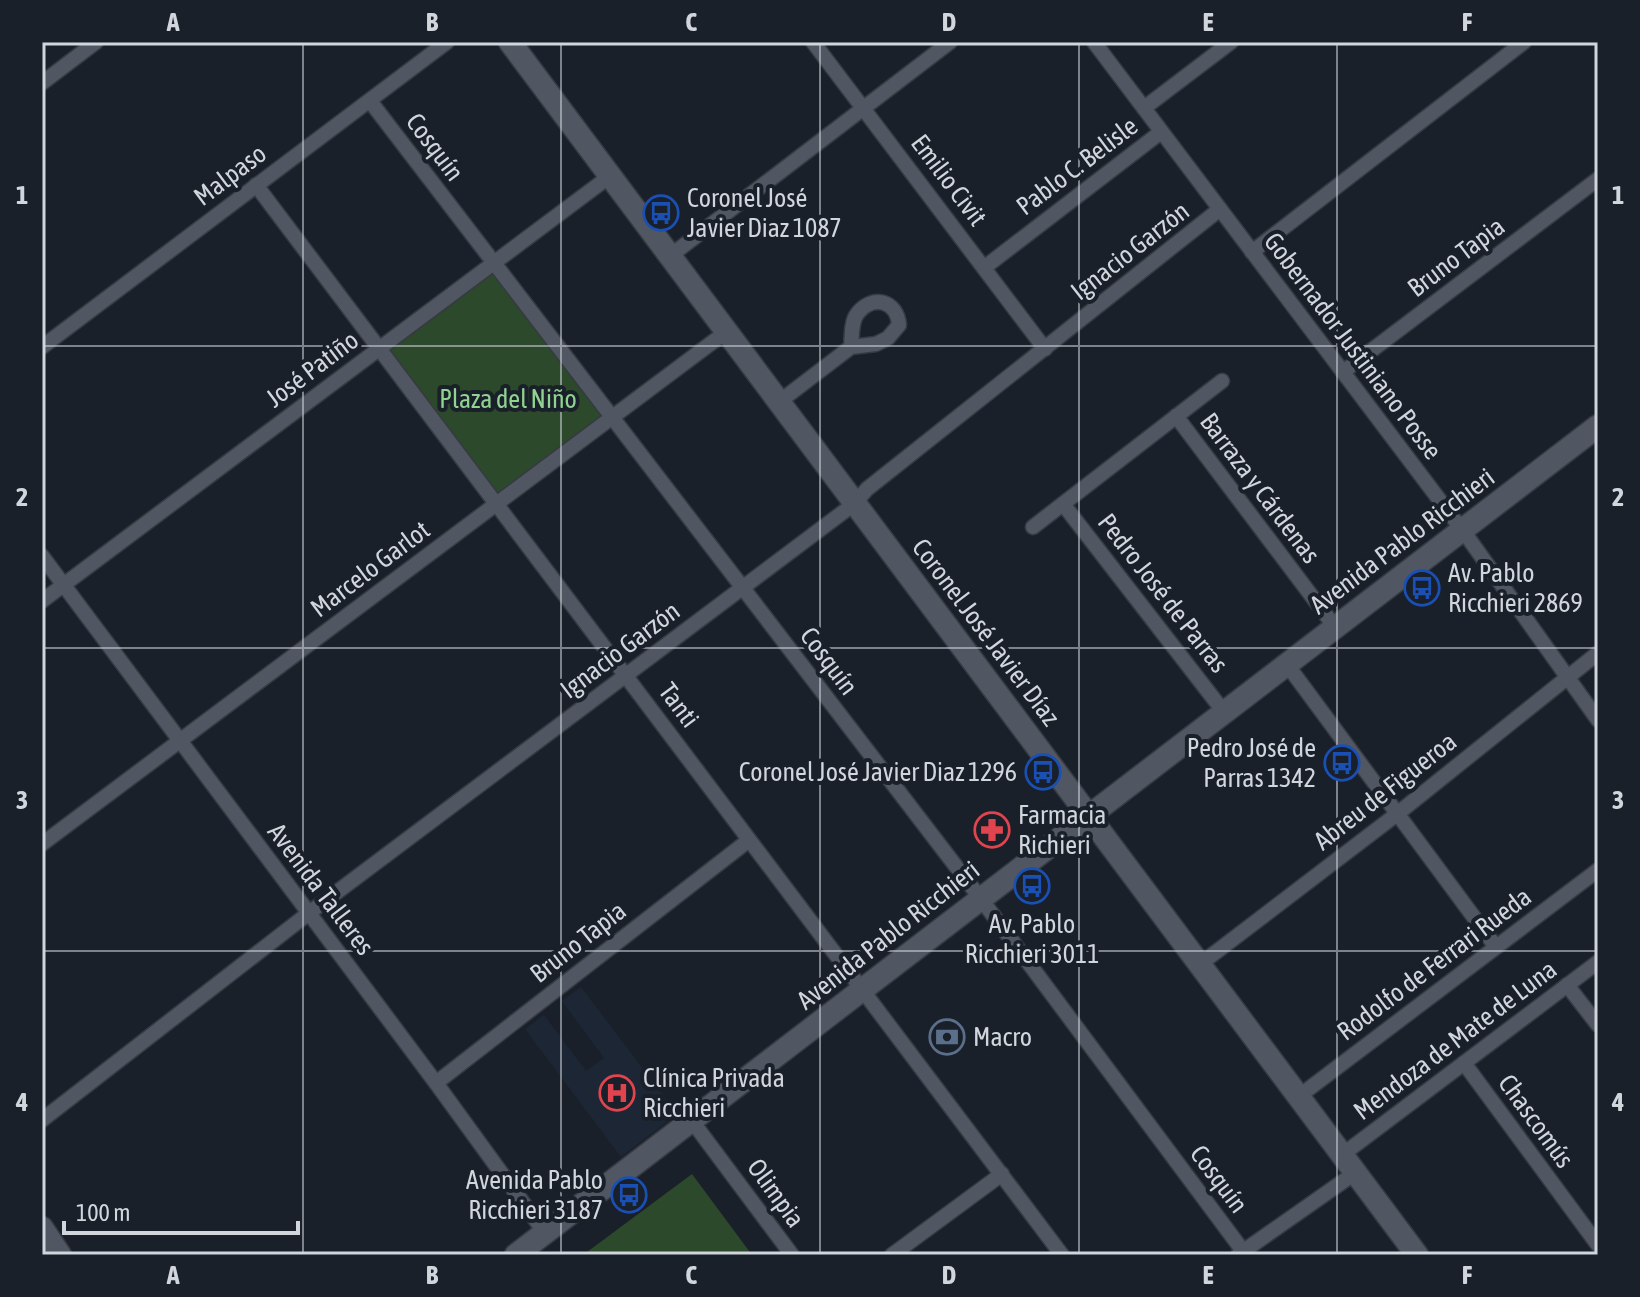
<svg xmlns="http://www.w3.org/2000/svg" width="1640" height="1297" font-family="'Asap Condensed',sans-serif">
  <rect width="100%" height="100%" fill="#192029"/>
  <polygon fill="#1c2635" points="581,987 677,1114 621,1157 525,1029 544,1015 586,1071 604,1058 562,1001"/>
  <g fill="#2d492c">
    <polygon points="494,263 612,417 496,504 380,348"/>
    <polygon points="692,1174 752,1255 583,1255"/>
  </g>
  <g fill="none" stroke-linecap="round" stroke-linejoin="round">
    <defs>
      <g id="street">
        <polyline points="813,42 1045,349"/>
        <polyline points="1094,42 1469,539 1598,720"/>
        <polyline points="42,83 96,42"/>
        <polyline points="370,101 981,899 1246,1255"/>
        <polyline points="1144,108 1231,42"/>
        <polyline points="256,185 1062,1255"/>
        <polyline points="1252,252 1524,42"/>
        <polyline points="670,256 950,42"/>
        <polyline points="985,267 1161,132"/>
        <polyline points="42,347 447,42"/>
        <polyline points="1343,372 1598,179"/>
        <path d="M779,402L851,347L876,344L888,338L899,325C897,300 872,294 857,314C851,322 852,337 851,347"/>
        <polyline points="1176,416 1335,627"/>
        <polyline points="1063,504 1224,712"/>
        <polyline points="1033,527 1222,381"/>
        <polyline points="42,556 436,1083 545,1233 541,1240"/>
        <polyline points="42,601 610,176"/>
        <polyline points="1294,674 1496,947"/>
        <polyline points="42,844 726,332"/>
        <polyline points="1199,965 1397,814 1598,653"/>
        <polyline points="1567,985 1598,1025"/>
        <polyline points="1464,1063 1598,1245"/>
        <polyline points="436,1083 749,840"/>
        <polyline points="1298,1097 1598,870"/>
        <polyline points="42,1120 309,913 842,513 855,503 867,489 1220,209"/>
        <polyline points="692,1121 792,1255"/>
        <polyline points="1342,1155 1598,962"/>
        <polyline points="892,1255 1002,1174"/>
        <polyline points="1238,1255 1355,1173"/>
      </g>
      <g id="secondary">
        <polyline points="510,42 1417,1255"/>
        <polyline points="42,1228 60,1255"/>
        <polyline points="516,1255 1598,426"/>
      </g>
    </defs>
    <use href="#street" stroke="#363a42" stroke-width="17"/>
    <use href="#secondary" stroke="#363a42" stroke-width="25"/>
    <use href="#street" stroke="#505762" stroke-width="14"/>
    <use href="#secondary" stroke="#505762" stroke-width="22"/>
  </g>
  <path fill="none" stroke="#d1d5dc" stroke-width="2" stroke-opacity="0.55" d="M303,42V1255M561,42V1255M820,42V1255M1079,42V1255M1337,42V1255M42,346H1598M42,648H1598M42,951H1598"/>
  <defs>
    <symbol id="bus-ring" viewBox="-11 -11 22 22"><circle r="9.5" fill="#192029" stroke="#1a4fb4" stroke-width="1.5"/><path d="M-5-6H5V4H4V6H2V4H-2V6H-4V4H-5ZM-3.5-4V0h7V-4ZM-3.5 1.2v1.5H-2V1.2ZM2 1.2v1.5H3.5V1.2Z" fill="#1a4fb4"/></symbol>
    <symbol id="pharmacy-ring" viewBox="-11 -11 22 22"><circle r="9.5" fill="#192029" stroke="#e0444e" stroke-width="1.5"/><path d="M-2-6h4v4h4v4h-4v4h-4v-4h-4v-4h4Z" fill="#e0444e"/></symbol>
    <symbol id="bank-ring" viewBox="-11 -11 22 22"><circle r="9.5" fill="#192029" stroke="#5c6f8a" stroke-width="1.5"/><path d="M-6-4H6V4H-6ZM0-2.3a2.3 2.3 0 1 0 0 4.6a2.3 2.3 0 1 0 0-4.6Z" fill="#5c6f8a"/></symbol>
    <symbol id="hospital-ring" viewBox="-11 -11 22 22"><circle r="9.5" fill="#192029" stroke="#e0444e" stroke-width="1.5"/><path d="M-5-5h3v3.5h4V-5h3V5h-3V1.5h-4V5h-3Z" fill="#e0444e"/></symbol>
  </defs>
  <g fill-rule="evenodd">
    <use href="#bus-ring" x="641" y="193" width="40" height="40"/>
    <use href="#bus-ring" x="1402" y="568" width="40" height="40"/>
    <use href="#bus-ring" x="1322" y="743" width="40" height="40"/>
    <use href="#bus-ring" x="1023" y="752" width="40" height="40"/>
    <use href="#pharmacy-ring" x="972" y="810" width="40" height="40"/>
    <use href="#bus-ring" x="1012" y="866" width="40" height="40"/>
    <use href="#bank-ring" x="927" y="1017" width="40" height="40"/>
    <use href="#hospital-ring" x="597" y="1073" width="40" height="40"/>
    <use href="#bus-ring" x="609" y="1175" width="40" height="40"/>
  </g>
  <g text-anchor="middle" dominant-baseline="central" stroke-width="8" stroke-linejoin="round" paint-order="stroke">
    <g font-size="26" fill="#d1d5dc" stroke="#192029">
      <text transform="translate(435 147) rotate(53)">Cosquín</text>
      <text transform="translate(1077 166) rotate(-37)">Pablo C. Belisle</text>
      <text transform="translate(230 175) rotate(-37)">Malpaso</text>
      <text transform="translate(949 180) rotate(53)">Emilio Civit</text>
      <text transform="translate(1130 251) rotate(-38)">Ignacio Garzón</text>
      <text transform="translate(1456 257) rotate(-37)">Bruno Tapia</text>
      <text transform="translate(1353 346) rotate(53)">Gobernador Justiniano Posse</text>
      <text transform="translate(312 369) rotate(-37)">José Patiño</text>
      <text transform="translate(1260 488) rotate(53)">Barraza y Cárdenas</text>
      <text transform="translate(1402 541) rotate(-37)">Avenida Pablo Ricchieri</text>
      <text transform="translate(370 569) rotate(-37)">Marcelo Garlot</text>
      <text transform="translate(1163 593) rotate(52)">Pedro José de Parras</text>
      <text transform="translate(986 632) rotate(53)">Coronel José Javier Díaz</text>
      <text transform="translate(620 650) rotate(-37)">Ignacio Garzón</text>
      <text transform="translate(829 661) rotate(53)">Cosquín</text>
      <text transform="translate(679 705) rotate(53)">Tanti</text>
      <text transform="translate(1385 791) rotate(-38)">Abreu de Figueroa</text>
      <text transform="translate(321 889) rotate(53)">Avenida Talleres</text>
      <text transform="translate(888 935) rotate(-38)">Avenida Pablo Ricchieri</text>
      <text transform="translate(578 942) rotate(-38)">Bruno Tapia</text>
      <text transform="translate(1434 964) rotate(-37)">Rodolfo de Ferrari Rueda</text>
      <text transform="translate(1455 1040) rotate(-37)">Mendoza de Mate de Luna</text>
      <text transform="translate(1536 1121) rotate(54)">Chascomús</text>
      <text transform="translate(1219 1179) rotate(53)">Cosquín</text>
      <text transform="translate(776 1193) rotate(54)">Olimpia</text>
    </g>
    <g font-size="26" fill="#d1d5dc" stroke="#192029" text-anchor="start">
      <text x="687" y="198">Coronel José<tspan x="687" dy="30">Javier Diaz 1087</tspan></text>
      <text x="1448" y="573">Av. Pablo<tspan x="1448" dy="30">Ricchieri 2869</tspan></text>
      <text x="1316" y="748" text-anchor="end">Pedro José de<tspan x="1316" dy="30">Parras 1342</tspan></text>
      <text x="1017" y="772" text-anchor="end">Coronel José Javier Diaz 1296</text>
      <text x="1018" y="815">Farmacia<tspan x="1018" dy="30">Richieri</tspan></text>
      <text x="1032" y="924" text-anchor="middle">Av. Pablo<tspan x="1032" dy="30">Ricchieri 3011</tspan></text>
      <text x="973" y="1037">Macro</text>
      <text x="643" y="1078">Clínica Privada<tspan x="643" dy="30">Ricchieri</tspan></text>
      <text x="603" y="1180" text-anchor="end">Avenida Pablo<tspan x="603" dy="30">Ricchieri 3187</tspan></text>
    </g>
    <g font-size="26" fill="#91d290" stroke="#192029">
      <text x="508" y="399">Plaza del Niño</text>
    </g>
  </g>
  <rect width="1640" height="1297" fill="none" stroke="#192029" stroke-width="88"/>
  <path d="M64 1221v12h234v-12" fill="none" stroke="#d1d5dc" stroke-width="4"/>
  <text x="76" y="1221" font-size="24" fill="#d1d5dc" stroke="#192029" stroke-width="6" paint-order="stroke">100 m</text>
  <rect x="44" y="44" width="1552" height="1209" fill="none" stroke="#d1d5dc" stroke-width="3"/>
  <g font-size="26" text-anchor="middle" font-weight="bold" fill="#d1d5dc">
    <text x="173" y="31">A</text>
    <text x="432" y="31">B</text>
    <text x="691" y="31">C</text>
    <text x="949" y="31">D</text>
    <text x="1208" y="31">E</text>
    <text x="1467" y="31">F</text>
    <text x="22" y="204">1</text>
    <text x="1618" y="204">1</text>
    <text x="22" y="506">2</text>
    <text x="1618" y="506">2</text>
    <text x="22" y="809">3</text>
    <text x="1618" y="809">3</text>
    <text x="22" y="1111">4</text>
    <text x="1618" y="1111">4</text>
    <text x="173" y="1284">A</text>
    <text x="432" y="1284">B</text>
    <text x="691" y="1284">C</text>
    <text x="949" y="1284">D</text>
    <text x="1208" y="1284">E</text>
    <text x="1467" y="1284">F</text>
  </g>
</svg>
